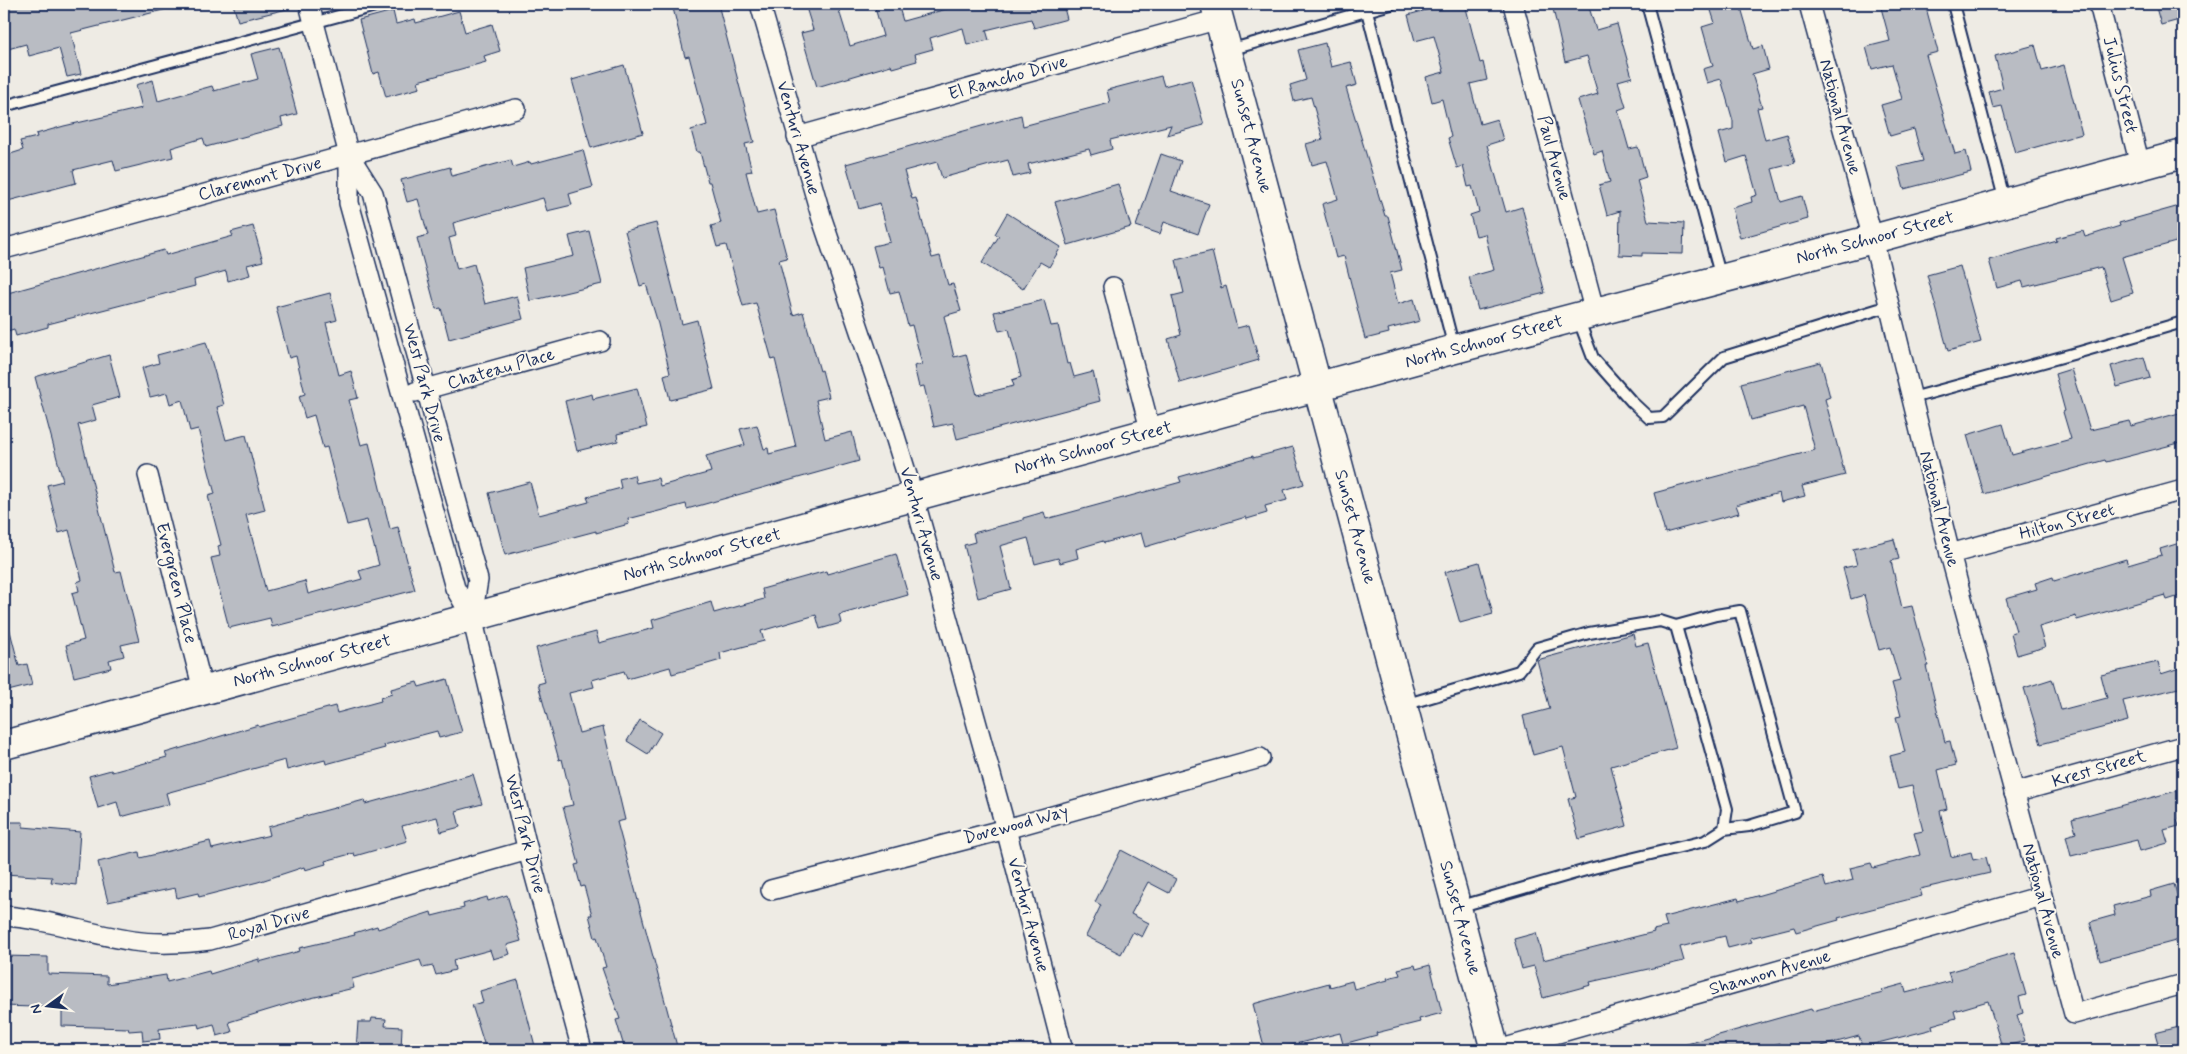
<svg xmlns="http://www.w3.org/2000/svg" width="2187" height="1054" font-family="Mynerve,sans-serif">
  <rect width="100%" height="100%" fill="#eeebe4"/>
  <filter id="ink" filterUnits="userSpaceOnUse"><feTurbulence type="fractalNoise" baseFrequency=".02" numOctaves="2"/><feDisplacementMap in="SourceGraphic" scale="10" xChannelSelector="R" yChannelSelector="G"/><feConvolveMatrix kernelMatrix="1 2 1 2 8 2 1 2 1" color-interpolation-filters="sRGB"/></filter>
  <g filter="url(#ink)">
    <g fill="#b9bcc3" stroke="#1b2f5e">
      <polygon points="12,4 166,4 167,9 71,33 81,74 67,77 59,48 29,56 26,44 8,49 4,31 4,6"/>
      <polygon points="233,4 286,4 287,9 238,21"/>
      <polygon points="672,4 718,4 754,142 745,144 752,171 746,172 757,214 774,210 787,258 779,260 793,315 803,312 820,371 822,370 829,397 816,400 825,439 852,432 859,461 687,509 686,504 628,519 629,524 596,533 596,531 505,555 489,493 530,482 539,515 589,502 587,497 621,488 619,479 634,475 636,483 658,478 660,486 711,472 706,456 745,445 740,429 757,425 764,449 768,448 769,454 796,447 775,359 772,360 756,303 743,306 726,245 717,247 711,226 721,223 710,182 708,182 700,152 697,152 691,130 707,125 689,56 685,57"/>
      <polygon points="805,4 837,4 850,46 883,36 874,4 898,4 903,21 957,6 957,4 1063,4 1067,19 1034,28 1031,19 986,30 989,40 967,45 963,28 930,38 933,49 915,54 917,61 892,68 891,65 817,87 801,33 813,30"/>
      <polygon points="1448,4 1465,4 1480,63 1483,62 1487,80 1470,84 1480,124 1497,119 1503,140 1487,145 1506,212 1522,207 1545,293 1478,310 1469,277 1494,270 1485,234 1476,236 1470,215 1479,212 1472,186 1468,187 1463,166 1457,168 1448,138 1451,137 1442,99 1432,102 1426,77 1444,72 1434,36 1415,41 1408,15"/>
      <polygon points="1552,4 1588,4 1596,30 1617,24 1632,77 1618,81 1626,107 1618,110 1629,149 1638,147 1646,177 1637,180 1648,221 1684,223 1683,254 1642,253 1642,256 1619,255 1620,211 1607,215 1599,185 1610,182 1602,151 1594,154 1578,100 1598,94 1587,56 1565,62"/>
      <polygon points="1709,4 1740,4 1753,49 1763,46 1769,69 1752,74 1762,107 1757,108 1765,140 1787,134 1795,163 1772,169 1781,202 1802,196 1808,219 1740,238 1732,208 1752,202 1751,197 1757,195 1746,156 1727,162 1719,133 1733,129 1733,121 1721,79 1707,83 1703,69 1713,66 1702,27 1715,23"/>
      <polygon points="1880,4 1925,4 1938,52 1926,55 1955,154 1966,151 1971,172 1904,189 1898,167 1923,161 1914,129 1890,136 1881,105 1902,99 1892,64 1872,69 1866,47 1890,41"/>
      <polygon points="2155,4 2183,4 2183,19 2161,25"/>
      <polygon points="393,11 396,24 415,19 416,23 459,11 465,32 492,24 500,51 484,56 486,62 418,81 420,88 386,97 379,72 373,74 359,20"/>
      <polygon points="1325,43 1331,67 1351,62 1357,85 1346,88 1385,216 1388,216 1402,270 1390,273 1398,304 1414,299 1420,321 1388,329 1389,333 1365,339 1344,256 1336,258 1322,204 1338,199 1327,161 1312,165 1306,144 1323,139 1311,97 1294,101 1290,85 1306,80 1298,50"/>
      <polygon points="2035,45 2042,71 2064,65 2082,134 2015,153 2002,106 1993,108 1989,92 2003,88 1995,56"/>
      <polygon points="279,47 297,114 281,118 283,126 206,147 203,138 171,148 173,157 116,171 113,160 73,170 76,183 4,202 4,156 23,150 20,141 37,137 36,134 64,126 142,108 136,85 153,80 158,101 212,86 214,91 258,79 251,54"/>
      <polygon points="624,65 643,133 591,148 572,80"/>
      <polygon points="1161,76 1164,86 1191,79 1204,125 1167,135 1171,125 1110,140 1112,149 1091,155 1089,149 1028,164 1030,173 1013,177 1008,160 942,178 937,162 904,171 912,199 916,198 932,258 940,256 948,285 953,284 961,311 944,316 954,357 966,354 977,395 1014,386 1012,380 1021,377 1009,329 999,331 994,312 1044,300 1051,326 1058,325 1067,364 1070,363 1074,377 1093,372 1100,401 957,439 953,423 934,427 924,386 919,387 914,366 922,364 912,325 908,326 899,291 890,293 883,267 879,268 873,246 890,242 880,203 859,209 846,164 1021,115 1023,126 1110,103 1107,90"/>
      <polygon points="583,150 593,187 569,194 572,205 547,211 543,198 453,223 456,236 449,238 457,269 474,264 485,304 517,296 523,319 449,339 441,308 436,309 417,238 428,235 418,199 407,202 401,180 450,167 452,176 511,160 513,167 530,162 531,164"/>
      <polygon points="1161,154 1181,161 1171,191 1209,204 1198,234 1164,222 1160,234 1136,226"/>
      <polygon points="1118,184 1131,227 1068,245 1055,202"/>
      <polygon points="2183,205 2183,240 2122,257 2133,293 2111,300 2101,267 2024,287 2022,281 1997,288 1989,260 2057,241 2056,238 2083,231 2085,237 2120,226 2119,223"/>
      <polygon points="1007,213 1061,247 1049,267 1040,262 1023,289 982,263 999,236 995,234"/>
      <polygon points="656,223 682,324 697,320 714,389 670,400 664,375 670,373 657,320 646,284 640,286 625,231"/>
      <polygon points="253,226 263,261 247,265 250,275 228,281 226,271 194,280 195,286 48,324 48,327 16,336 14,329 4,332 4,294 164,250 166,255 233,236 231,232"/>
      <polygon points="589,231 602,284 530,301 523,268 574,256 569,236"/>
      <polygon points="1212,251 1221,288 1226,286 1237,328 1249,325 1259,360 1180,383 1168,339 1181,335 1172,296 1184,293 1176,260"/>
      <polygon points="1960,266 1981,342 1948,351 1927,275"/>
      <polygon points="330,293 337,320 326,323 339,375 351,371 358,398 349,400 361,445 369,443 390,529 398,527 415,590 272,627 270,618 229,628 211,558 220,556 218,546 221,545 208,496 215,494 198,429 190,431 182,400 170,404 167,393 150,397 142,368 159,363 157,355 206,342 224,405 217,407 226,440 246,435 265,510 246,515 266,591 305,581 308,594 362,579 359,571 379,565 367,520 347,525 327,447 323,448 314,415 305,418 299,396 305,394 296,356 289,358 276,307"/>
      <polygon points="109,355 120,397 92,405 96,420 78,425 115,572 121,571 139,641 121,645 124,656 109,660 111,668 74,677 66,645 84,640 72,593 79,591 77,582 82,580 69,530 59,533 47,485 63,481 35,377"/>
      <polygon points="2144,357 2150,378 2117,387 2111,366"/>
      <polygon points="1821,362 1830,397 1825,399 1845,475 1802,486 1805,496 1781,502 1779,493 1736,505 1739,513 1665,533 1654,493 1815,450 1803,406 1751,420 1741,383"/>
      <polygon points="2071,369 2090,430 2129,421 2131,426 2183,412 2183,442 2106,462 2105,460 1984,494 1967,435 2003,424 2012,455 2071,439 2063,412 2065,411 2055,374"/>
      <polygon points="637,388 647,427 617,434 618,441 577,451 565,401 592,394 593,399"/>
      <polygon points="1293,447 1304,484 1284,490 1287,500 1265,506 1267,513 1247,519 1246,517 1145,547 1141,533 1104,543 1103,541 1076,549 1078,558 1060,563 1058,558 1035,564 1028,538 1000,546 1011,589 978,598 964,545 975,542 973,533 1023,520 1023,518 1044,512 1046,519 1094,506 1181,482 1179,477 1253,456 1253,458"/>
      <polygon points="1894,539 1899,559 1891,561 1902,608 1912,606 1928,666 1926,666 1945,742 1950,741 1956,765 1938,770 1947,809 1940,811 1951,857 1971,852 1973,860 1986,857 1990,873 1920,889 1922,896 1856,913 1838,918 1839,920 1796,932 1794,927 1750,938 1752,942 1728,948 1725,936 1680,947 1684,961 1590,982 1591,985 1543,998 1534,966 1522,969 1514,939 1536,933 1543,960 1654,932 1653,930 1667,927 1664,917 1738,898 1739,901 1823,877 1826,887 1853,880 1850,868 1871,863 1873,868 1920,855 1914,833 1923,831 1912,786 1898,789 1890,756 1905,752 1896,717 1901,716 1892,683 1900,681 1890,647 1879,650 1864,595 1851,599 1843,568 1857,565 1853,549"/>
      <polygon points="2183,542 2183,595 2167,600 2165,595 2077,620 2076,616 2039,627 2045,647 2017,655 2011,633 2016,631 2006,598 2037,589 2035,583 2053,577 2054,581 2126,559 2128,565 2162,555 2160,549"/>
      <polygon points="896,554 908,595 839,615 841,623 820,629 816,615 761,631 764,641 720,653 721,660 690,669 672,674 670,667 627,679 624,671 592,680 594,687 569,693 579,733 603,727 625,820 617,822 678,1050 625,1050 616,1020 620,1019 602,968 606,967 597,937 595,938 589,915 592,915 584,886 581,887 575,865 579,864 563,807 573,805 562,759 559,760 538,684 545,682 536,648 596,632 599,643 654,628 652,620 711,602 714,613 764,599 762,589 826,571 827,574"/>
      <polygon points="1479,562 1493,614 1460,623 1445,572"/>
      <polygon points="4,627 9,627 19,666 27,664 32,685 4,692"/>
      <polygon points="1633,634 1636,646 1648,643 1676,748 1611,766 1627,826 1579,839 1568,799 1576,797 1563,747 1533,755 1523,716 1550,709 1537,660"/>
      <polygon points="2158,662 2161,674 2183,667 2183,687 2123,701 2128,721 2041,744 2024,688 2052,679 2061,710 2107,698 2101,675"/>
      <polygon points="447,679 462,732 439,738 437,731 384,745 385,748 326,764 325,760 287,770 285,760 166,793 169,804 121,817 117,802 98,808 89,776 111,770 112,772 167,757 165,753 258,725 259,727 335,706 337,713 381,701 380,698 392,694 391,689 417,682 419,687"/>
      <polygon points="640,720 661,733 648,754 627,741"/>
      <polygon points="473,774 482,804 456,811 460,827 441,832 437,817 402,826 407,841 355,856 354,853 325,861 326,864 305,870 304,867 258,882 199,897 198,893 177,898 175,888 108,902 98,862 139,852 140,858 210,841 212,849 270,835 268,827 312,814 364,800 365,804"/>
      <polygon points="2183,789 2183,818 2177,820 2179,826 2164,830 2168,843 2140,851 2137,840 2071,856 2066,836 2076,833 2072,819"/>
      <polygon points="4,822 23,822 23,827 80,832 76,885 51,882 52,877 4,874"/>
      <polygon points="1121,850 1176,879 1169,893 1148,882 1131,914 1149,923 1142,937 1133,932 1121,954 1086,936 1101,905 1095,902"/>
      <polygon points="2174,884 2177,894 2183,892 2183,939 2100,961 2090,922 2115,915 2113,906 2151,896 2150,891"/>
      <polygon points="507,895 521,941 507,945 510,954 493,959 490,950 453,960 455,970 436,975 433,966 423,968 420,960 352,979 354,988 298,1001 229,1022 232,1032 217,1036 214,1024 199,1028 198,1024 159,1029 160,1039 143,1041 142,1030 129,1031 128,1028 62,1026 62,1008 4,1006 4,956 48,957 48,974 107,976 107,984 166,975 167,982 209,971 210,974 259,959 259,962 300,951 299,948 355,935 354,933 377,926 378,929 431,912 432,916 464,908 463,904 487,897 488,901"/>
      <polygon points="2014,953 2026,995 2019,997 2023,1013 2017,1015 2025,1041 2002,1047 1988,1001 1954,1011 1956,1018 1932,1025 1933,1029 1862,1047 1859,1036 1822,1046 1823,1050 1795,1050 1794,1045 1782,1048 1780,1043 1754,1050 1681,1050 1680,1046 1811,1009 1812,1011 1883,993 1882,990 1904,984 1906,993 1951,981 1948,972"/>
      <polygon points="1415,965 1416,969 1430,965 1442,1013 1419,1019 1420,1022 1376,1033 1377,1035 1343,1044 1340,1033 1283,1047 1284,1050 1265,1050 1253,1004 1329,983 1330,987 1352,981 1354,989 1388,980 1387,978 1400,975 1398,969"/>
      <polygon points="518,980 536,1050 486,1050 472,1005 483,1002 480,991"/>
      <polygon points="372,1018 386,1019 385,1026 402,1027 401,1050 356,1050 358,1022 371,1022"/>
      <polygon points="2183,1026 2183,1050 2160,1050 2155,1033"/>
    </g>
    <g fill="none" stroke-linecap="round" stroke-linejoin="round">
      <defs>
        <g id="lane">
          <polyline points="1647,4 1721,278"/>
          <polyline points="1953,4 2005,202"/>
          <polyline points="1367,11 1454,348"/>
          <polyline points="1229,50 1391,4"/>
          <polyline points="4,106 383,4"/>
          <polyline points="1578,318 1593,358 1632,402 1649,418 1663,417 1724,357 1889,306"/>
          <polyline points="1912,398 2080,352 2183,322"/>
          <polyline points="1676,626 1716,615 1740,611 1795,812 1749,826 1724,829"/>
          <polyline points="1404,705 1519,671 1537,648 1589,633 1660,621 1676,626 1727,809 1724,829 1705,841 1593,868 1458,907"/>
        </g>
        <g id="street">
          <polyline points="309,4 349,155 349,203 455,588 472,617 526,843 582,1050"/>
          <polyline points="760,4 822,219 890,420 914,498 1006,829 1063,1050"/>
          <polyline points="1513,4 1595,313"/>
          <polyline points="1809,4 1873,239 1950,554 2074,1014 2183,984"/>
          <polyline points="2099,4 2140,165"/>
          <polyline points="797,137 1219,19"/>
          <polyline points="349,155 373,193 478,580 472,617"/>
          <polyline points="4,249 516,109"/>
          <polyline points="1113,287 1151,433"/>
          <polyline points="415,392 600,341"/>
          <polyline points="148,475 203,690"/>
          <polyline points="1950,554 2183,490"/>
          <polyline points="2014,793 2183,746"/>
          <polyline points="771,890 1006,829 1260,758"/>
          <path d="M4,916C48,919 89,934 133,941C159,945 184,943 210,940L528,850"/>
          <polyline points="1498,1050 2042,896"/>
        </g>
        <g id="secondary">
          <polyline points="1215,4 1495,1050"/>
          <polyline points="4,745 1455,349 1873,239 2183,154"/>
        </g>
      </defs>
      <use href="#lane" stroke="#1b2f5e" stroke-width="14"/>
      <use href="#street" stroke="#1b2f5e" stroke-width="22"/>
      <use href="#secondary" stroke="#1b2f5e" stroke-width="31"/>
      <use href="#lane" stroke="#fbf7ec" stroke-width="10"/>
      <use href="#street" stroke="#fbf7ec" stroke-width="19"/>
      <use href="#secondary" stroke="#fbf7ec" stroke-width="28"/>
    </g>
  </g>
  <g text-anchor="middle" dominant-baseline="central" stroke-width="4" stroke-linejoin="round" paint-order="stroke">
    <g font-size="18" fill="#1b2f5e" stroke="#fbf7ec">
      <text transform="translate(1008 78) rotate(-16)">El Rancho Drive</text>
      <text transform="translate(2120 85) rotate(76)">Julius Street</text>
      <text transform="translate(1840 117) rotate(75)">National Avenue</text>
      <text transform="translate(1251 136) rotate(75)">Sunset Avenue</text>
      <text transform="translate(798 138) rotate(74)">Venturi Avenue</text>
      <text transform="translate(1554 158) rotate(75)">Paul Avenue</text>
      <text transform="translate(260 179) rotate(-15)">Claremont Drive</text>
      <text transform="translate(1875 238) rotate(-15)">North Schnoor Street</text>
      <text transform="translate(1484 342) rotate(-15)">North Schnoor Street</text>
      <text transform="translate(501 369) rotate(-16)">Chateau Place</text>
      <text transform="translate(424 383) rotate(75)">West Park Drive</text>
      <text transform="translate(1093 448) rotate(-15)">North Schnoor Street</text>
      <text transform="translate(1939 509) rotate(76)">National Avenue</text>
      <text transform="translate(2067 522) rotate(-15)">Hilton Street</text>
      <text transform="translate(921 524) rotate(74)">Venturi Avenue</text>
      <text transform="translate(1355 527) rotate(75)">Sunset Avenue</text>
      <text transform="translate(702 555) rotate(-15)">North Schnoor Street</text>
      <text transform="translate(176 583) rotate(76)">Evergreen Place</text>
      <text transform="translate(312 661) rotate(-15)">North Schnoor Street</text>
      <text transform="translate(2099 769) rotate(-16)">Krest Street</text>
      <text transform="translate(1016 825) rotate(-15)">Dovewood Way</text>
      <text transform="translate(525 834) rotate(76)">West Park Drive</text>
      <text transform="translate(2043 901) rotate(75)">National Avenue</text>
      <text transform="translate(1028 915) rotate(75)">Venturi Avenue</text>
      <text transform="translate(1460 918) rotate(75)">Sunset Avenue</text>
      <text transform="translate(269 924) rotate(-16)">Royal Drive</text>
      <text transform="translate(1770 973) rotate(-16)">Shannon Avenue</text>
    </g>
  </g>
  <rect width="2187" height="1054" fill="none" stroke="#fbf7ec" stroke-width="20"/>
  <rect x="10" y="10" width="2167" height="1034" fill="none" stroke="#1b2f5e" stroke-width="2" filter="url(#ink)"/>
  <g transform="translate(48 1006) rotate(255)" stroke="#fbf7ec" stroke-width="4" paint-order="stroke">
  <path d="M0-4L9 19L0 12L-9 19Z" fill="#1b2f5e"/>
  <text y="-8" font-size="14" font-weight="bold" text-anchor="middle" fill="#1b2f5e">N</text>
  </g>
</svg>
